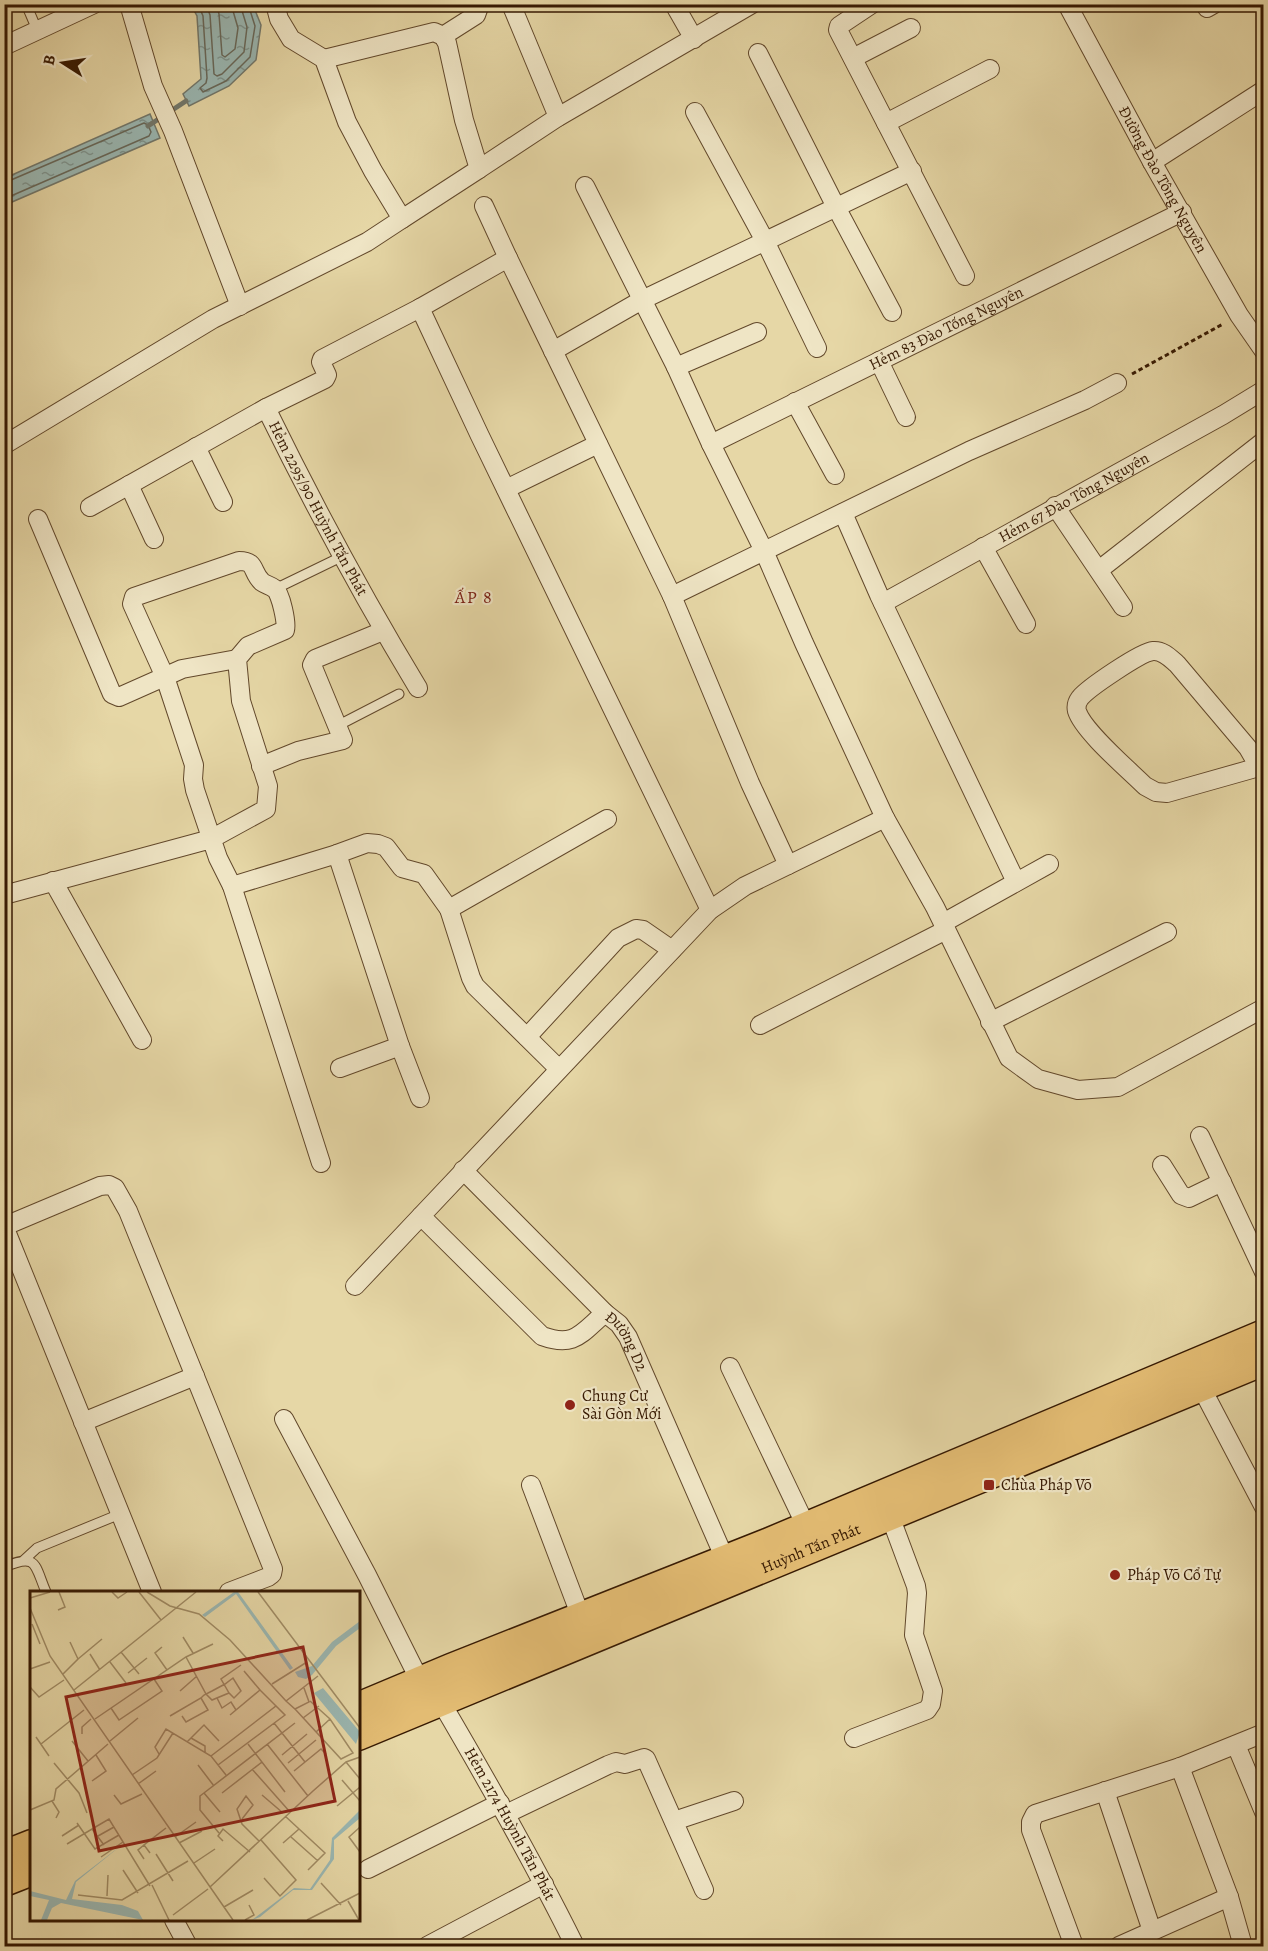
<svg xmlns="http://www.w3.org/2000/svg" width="1268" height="1951" font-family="Alegreya,serif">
  <defs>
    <pattern id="water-ripples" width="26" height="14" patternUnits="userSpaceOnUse" patternTransform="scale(1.5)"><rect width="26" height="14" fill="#9ab7b2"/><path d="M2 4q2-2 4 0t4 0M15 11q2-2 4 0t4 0" fill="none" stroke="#7e948f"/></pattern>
  </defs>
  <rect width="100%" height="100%" fill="#e6d7a6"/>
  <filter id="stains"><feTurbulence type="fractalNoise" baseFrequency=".00333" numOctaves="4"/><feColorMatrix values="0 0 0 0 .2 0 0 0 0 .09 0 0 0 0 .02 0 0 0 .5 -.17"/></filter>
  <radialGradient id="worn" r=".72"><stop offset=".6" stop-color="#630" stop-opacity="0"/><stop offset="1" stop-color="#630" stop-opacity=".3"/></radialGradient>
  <g fill="url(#water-ripples)" stroke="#72786c" stroke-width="1.5">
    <polygon points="191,5 253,5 261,25 256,60 229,86 189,106 183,94 201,79 197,16"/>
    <polygon points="150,114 160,138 5,205 5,178"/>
  </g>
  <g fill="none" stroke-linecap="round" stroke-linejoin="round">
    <g stroke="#68685a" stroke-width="1.5">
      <polyline points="198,4 203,16 207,78 206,83 200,88 203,92 226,81 250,57 255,26 248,4"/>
      <polyline points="206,4 210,15 214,74 217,76 222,74 244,52 247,27 240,4"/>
      <polyline points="216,4 219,14 222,55 225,57 235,49 238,28 231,4"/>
      <polyline points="4,183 144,123 148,125 151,132 149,136 4,199"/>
    </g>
    <polyline stroke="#72786c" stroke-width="5" points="148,126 186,101"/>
    <defs>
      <g id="lane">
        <polyline points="26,4 38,32"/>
        <polyline points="275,589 343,556"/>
        <polyline points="337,726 399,694"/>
        <polyline points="24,1560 37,1548 120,1514"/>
        <path d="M4,1567C38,1553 34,1564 46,1592"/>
      </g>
      <g id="street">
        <polyline points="129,4 153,86 173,131 240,306"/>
        <polyline points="511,4 558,117"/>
        <polyline points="674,4 694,39"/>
        <polyline points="872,4 839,26 838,30 965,276"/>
        <path id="s1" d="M1067,4L1152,162L1239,315L1264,351"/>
        <polyline points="1207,8 1214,4"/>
        <polyline points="443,36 476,15 480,4"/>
        <polyline points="4,46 94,4"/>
        <polyline points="758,53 836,207 892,312"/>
        <polyline points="853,58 911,28"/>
        <polyline points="324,59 434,32 443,36 447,43 464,120 479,169 402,219"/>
        <polyline points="695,112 765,241 817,348"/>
        <polyline points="886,123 990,69"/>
        <polyline points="1152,162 1264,90"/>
        <polyline points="479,169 558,117 752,4"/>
        <polyline points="585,186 676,367 711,444 764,551 804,643 885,818 935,907 1009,1058 1038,1079 1078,1090 1118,1087 1264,1008"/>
        <polyline points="484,206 508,258"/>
        <polyline points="553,351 642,300 912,171"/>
        <polyline points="879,361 906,417"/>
        <polyline points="676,367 757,332"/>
        <polyline points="795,402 835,475"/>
        <polyline points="266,408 325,379 327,375 321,362 322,359 420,308"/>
        <path id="s2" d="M711,444L1182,212"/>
        <polyline points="4,445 213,319 367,242 402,219 373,171 347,122 324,59 291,39 279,19 275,4"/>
        <polyline points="196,447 223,502"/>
        <polyline points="129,485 154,539"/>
        <polyline points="506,489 598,444"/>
        <polyline points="1055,506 1123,607"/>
        <path id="s3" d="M90,507L266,408C313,504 363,597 418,688"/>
        <polyline points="843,513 879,595 1016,882"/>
        <polyline points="38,519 112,694 119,697 182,669 237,659"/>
        <polyline points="983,547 1026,624"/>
        <polyline points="1099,570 1264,441"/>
        <polyline points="672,596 969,451 1085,400 1117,383"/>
        <path id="s4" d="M883,603L1223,415L1264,390"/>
        <polyline points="261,766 298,751 343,740 312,665 315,659 383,631"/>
        <path d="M1259,767L1167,793L1156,792L1145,786C1129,770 1083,731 1077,711C1076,707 1077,702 1080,698C1088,688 1141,652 1153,651C1163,650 1170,658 1177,664L1248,748L1259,767L1264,768"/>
        <polyline points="337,854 367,843 378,844 386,847 402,868 424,874 449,909"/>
        <polyline points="53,881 142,1040"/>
        <polyline points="232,886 337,854 400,1046 340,1068"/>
        <path d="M4,895L211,839L266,809L268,786L241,701L237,659L248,646L285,630C287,623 281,594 275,589C270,585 266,585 262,582C251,572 257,561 239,561L134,597L132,604L165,677L194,765L193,779L195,790L218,858L232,886L321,1163"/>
        <polyline points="710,910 480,436 420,308 508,258 672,596 750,783 788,865"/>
        <polyline points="943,923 1049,864"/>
        <polyline points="990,1022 1167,932"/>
        <polyline points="760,1025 946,930"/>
        <polyline points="527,1037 618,938 636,929 643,930 672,950"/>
        <polyline points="400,1046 420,1098"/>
        <polyline points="559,1069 475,986 471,978 449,909 607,819"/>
        <polyline points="1200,1136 1264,1272"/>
        <polyline points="1162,1165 1181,1195 1189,1198 1222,1182"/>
        <path id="s5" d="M463,1170L605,1313L619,1324L628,1337L725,1559"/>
        <polyline points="4,1226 152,1592"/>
        <polyline points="5,1226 100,1186 109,1185 115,1188 128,1211 273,1569 272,1574 268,1577 229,1592"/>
        <polyline points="355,1286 421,1216"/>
        <path d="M605,1313C581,1333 575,1348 542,1336L421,1216L710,910L745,886L885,818"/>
        <polyline points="730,1367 806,1526"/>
        <polyline points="1201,1387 1264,1507"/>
        <polyline points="284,1419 367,1575 420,1681"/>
        <polyline points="83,1422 195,1376"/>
        <polyline points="531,1485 581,1617"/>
        <path id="s6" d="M441,1702C488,1782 534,1863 575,1946"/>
        <polyline points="854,1738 927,1710 931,1704 933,1691 914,1635 917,1593 916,1586 890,1516"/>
        <polyline points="1236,1745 1264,1812"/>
        <polyline points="1180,1767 1229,1897 1243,1946"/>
        <polyline points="1105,1791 1152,1931"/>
        <polyline points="506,1814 608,1765 616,1762 625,1764 644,1758 646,1759 704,1890"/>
        <polyline points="674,1821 734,1801"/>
        <polyline points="368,1869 500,1803"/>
        <polyline points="174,1920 188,1946"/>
        <polyline points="427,1946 544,1884"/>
        <polyline points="1074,1946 1031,1830 1031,1822 1035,1814 1180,1767 1264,1733"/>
        <polyline points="1119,1946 1229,1897"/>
      </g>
      <g id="primary">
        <polyline points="358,1707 451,1668 767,1543 1264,1334"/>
        <path id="s7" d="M358,1736L1264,1361"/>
        <polyline points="4,1855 32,1844"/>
        <polyline points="4,1882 32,1871"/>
      </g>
    </defs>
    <use href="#lane" stroke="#62482b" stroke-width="11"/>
    <use href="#street" stroke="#62482b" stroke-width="20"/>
    <use href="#primary" stroke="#361902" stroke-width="31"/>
    <polyline stroke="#361902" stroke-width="3" stroke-dasharray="4.5 3" stroke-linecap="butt" points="1132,374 1223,324"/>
    <use href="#lane" stroke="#efe5c5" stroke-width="9"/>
    <use href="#street" stroke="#efe5c5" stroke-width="18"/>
    <use href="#primary" stroke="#e3bc73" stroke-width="28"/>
  </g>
  <g fill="#8f2418" stroke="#efe5c5" stroke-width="2">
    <circle cx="570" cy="1405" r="6"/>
    <rect x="983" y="1479" width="12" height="12" rx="3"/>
    <circle cx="1115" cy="1575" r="6"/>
  </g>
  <g text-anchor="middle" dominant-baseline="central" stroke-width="4.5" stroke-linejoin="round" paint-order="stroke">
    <g font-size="16" fill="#361902" stroke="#efe5c5">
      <text stroke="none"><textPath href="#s1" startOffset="200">Đường Đào Tông Nguyên</textPath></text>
      <text stroke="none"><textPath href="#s2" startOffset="262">Hẻm 83 Đào Tống Nguyên</textPath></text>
      <text stroke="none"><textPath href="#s4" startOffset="218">Hẻm 67 Đào Tông Nguyên</textPath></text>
      <text stroke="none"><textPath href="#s3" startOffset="315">Hẻm 2295/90 Huỳnh Tấn Phát</textPath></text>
      <text stroke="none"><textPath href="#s5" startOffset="238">Đường D2</textPath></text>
      <text stroke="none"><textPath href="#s7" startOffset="490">Huỳnh Tấn Phát</textPath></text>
      <text stroke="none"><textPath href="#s6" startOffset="140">Hẻm 2174 Huỳnh Tấn Phát</textPath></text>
    </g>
    <g font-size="16" fill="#361902" stroke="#efe5c5" text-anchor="start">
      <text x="582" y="1396">Chung Cư<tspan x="582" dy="18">Sài Gòn Mới</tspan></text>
      <text x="1001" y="1485">Chùa Pháp Võ</text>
      <text x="1127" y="1575">Pháp Võ Cổ Tự</text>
    </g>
    <g font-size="18" letter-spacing="1.5" fill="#7a1f14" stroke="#efe5c5">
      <text x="474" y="597">ẤP 8</text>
    </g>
  </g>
  <g transform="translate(30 1591)">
    <rect width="330" height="330" fill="#e6d7a6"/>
    <path d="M204,1H208L263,77L260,79L206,3L175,26L172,24ZM330,30V37L306,55L282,84L276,88L268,86L265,81L282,75L302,51ZM293,97L330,141L326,153L284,102ZM330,219V227L304,249V268L282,299H263L230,326L222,329L264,297L280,298L300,269L302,247ZM93,253L46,291L42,308L92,314L108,320L113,329L31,312L22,317L17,329H11L19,309L0,305V300L36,309L45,290Z" fill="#9ab7b2"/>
    <path fill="none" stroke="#a08b64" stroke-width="1.5" d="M82,1L88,7L97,1M109,1L131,29M117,1L140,15L169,23L200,49L256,110L288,85M228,1L330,137M0,7L20,1M0,17L20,65L203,329M28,19L35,16L29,1M2,33L10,53M153,46L163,62M132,56L125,62L137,79M91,61L109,83M60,63L70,79M48,68L72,48M80,71L96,92M0,78L20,71M98,82L117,67M33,83L48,68L40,51M242,93L277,71M0,96L9,106L34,89M44,99L166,1M230,99L246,115M150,100L167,85M199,102L191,88L211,74M187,107L192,117L201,111L206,119M256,110L265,118L279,111L274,97M81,117L89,129L132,100L124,88M265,118L311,168L323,162L300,128L280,110M200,124L230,99L214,80M140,125L171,107L174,104L182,100L195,93L203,87L211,100L204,107L199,102L182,109L176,103L156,66M152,125L156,131L178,119L171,107M273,127L289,115M65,128L156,66L183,53M244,132L275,171M286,141L300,128M52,143V136L61,128M6,146L19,165M161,147L175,155V162M42,150L58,170M80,150L108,127M157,151L174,134L189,150M11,153L54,119M218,153L255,201M237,153L278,205M129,163L125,156L136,138L181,165L196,184M252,164L277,143M181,165L246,115L255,124L188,174M316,171L330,188M24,172L49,202L57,222M258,172L286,149M168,174L184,195M222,178L260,221M264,180L291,158L296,163M102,184L127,167L143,142M312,189L330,210M62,190L76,180L66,164M108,193L126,180M174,202L190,221M192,202L232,171M84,204L91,213L112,203M232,204L253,222M22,210L29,221L26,227M307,215L330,196M0,219L24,209L26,198L78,153M255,225L295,262L278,279M212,228L223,214L216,205L207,218L212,233L229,250M47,232L65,258L89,244M330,236L319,246L330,261M62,238L79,228L120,295M189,242L170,219V205L265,132M32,245L49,234M68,245L84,236M145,246L166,231M261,246L288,270M231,249L266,289L250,305L234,287M193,250L188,245L193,238L220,261M149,252L172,240M253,252L269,238M37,253L62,238L74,254M120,262L114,254L136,237M126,263L143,290M71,266L93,251M114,268L108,259L114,254M164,272L185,258M93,279L108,302M291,292L311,314M122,294L139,329M180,296L283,200L316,171L330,166M48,304L92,309L158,270M77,305L78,284M318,310L329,329M194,316L223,299M143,324L178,298M215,329L224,324L219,314M277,329L330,302"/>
    <path fill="#8f2418" fill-opacity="0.15" stroke="#8f2418" stroke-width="3" d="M273,56L305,210L69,260L36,106Z"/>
    <rect width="330" height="330" fill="none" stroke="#361902" stroke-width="3"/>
  </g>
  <rect width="1268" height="1951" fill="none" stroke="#e6d7a6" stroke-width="24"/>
  <rect x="6" y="6" width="1256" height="1939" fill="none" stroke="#361902" stroke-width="3"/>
  <rect x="12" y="12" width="1244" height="1927" fill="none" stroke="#361902" stroke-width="1.5"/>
  <g transform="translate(63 63) rotate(282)" stroke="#efe5c5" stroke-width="4.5" paint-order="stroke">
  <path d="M0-4.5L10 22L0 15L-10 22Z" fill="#361902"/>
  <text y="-9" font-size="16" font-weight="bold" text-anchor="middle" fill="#361902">B</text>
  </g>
  <rect width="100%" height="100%" filter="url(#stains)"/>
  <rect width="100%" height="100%" fill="url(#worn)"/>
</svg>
